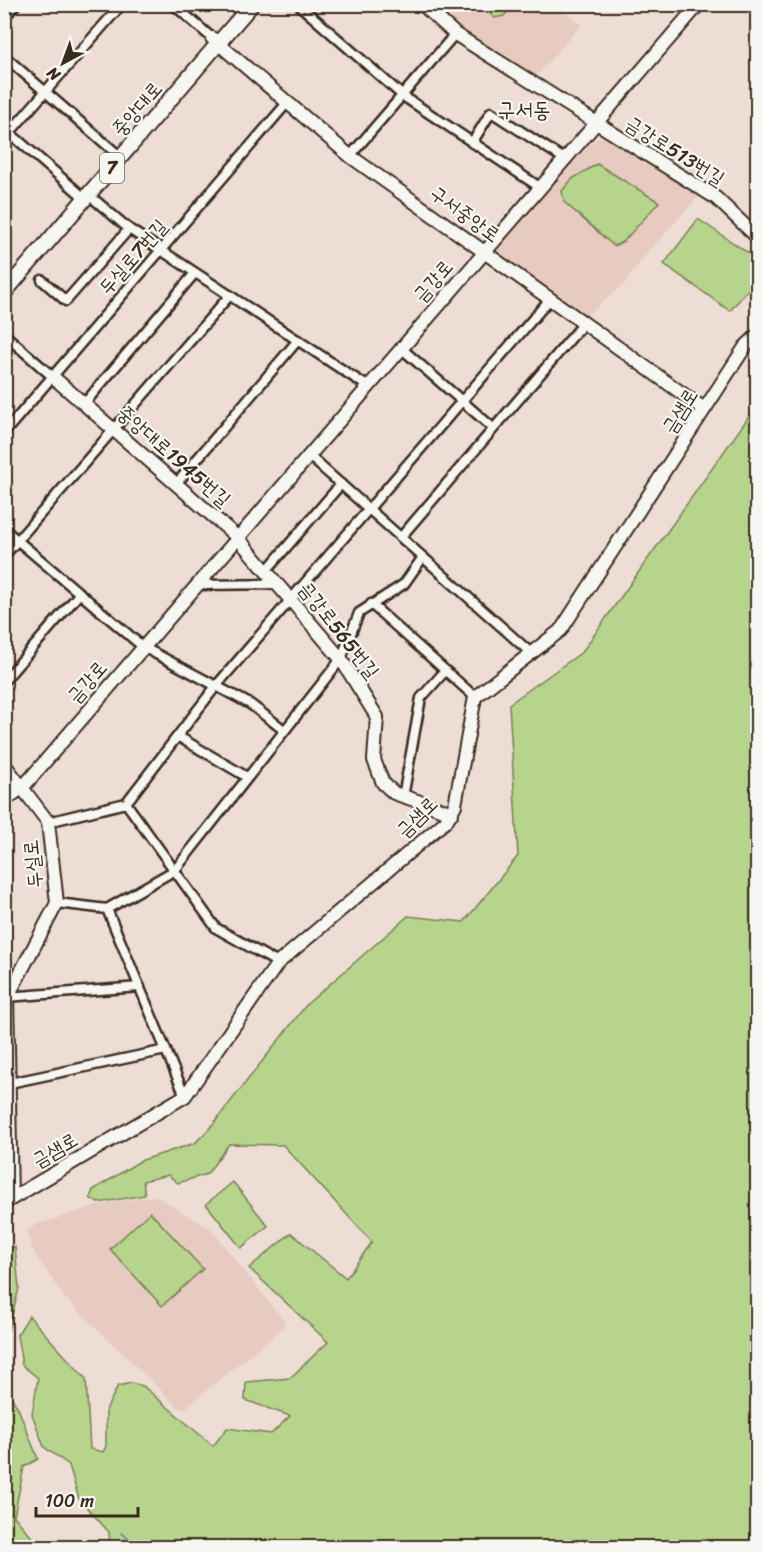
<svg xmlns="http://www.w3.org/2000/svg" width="762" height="1552" font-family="Sriracha,'Poor Story',sans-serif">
  <rect width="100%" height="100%" fill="#edddd5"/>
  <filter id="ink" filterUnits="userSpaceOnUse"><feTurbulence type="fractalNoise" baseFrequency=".0167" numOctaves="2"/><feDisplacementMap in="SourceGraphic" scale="12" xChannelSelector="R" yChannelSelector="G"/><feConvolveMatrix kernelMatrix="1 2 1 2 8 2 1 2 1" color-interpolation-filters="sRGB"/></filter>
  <g filter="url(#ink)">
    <g fill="#e7cbc1">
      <polygon points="429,5 557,5 581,25 533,80 456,31"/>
      <polygon points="603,137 702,193 646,254 625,283 584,318 495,249 595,139"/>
      <polygon points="156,1196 211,1229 285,1322 284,1327 184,1409 179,1408 64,1297 34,1253 27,1231 35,1225 103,1204"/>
    </g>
    <g fill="#b7d48c" stroke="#797f55" stroke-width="1.5">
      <polygon points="480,5 513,5 504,16 495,18"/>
      <polygon points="597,164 659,202 624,241 614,246 564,202 562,191 572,179"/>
      <polygon points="698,219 757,259 757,279 730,311 664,264"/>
      <polygon points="757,405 757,1547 110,1547 109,1532 79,1499 69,1465 44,1447 32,1414 38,1378 22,1365 17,1335 29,1316 86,1379 90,1449 103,1452 106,1446 106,1410 118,1386 131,1383 143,1386 213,1446 227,1428 271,1434 290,1416 245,1400 246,1382 290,1378 328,1342 249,1268 291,1233 346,1278 372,1242 283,1145 229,1144 207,1174 178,1183 168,1175 143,1181 145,1195 98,1203 90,1198 93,1190 140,1161 195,1143 210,1128 307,1004 408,916 464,922 518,856 509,704 582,652"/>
      <polygon points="233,1182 268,1226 241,1248 206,1204"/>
      <polygon points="150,1212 203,1269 162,1306 110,1249"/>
      <polygon points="6,1247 15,1247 19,1288 8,1331 5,1334"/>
      <polygon points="4,1377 6,1388 18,1408 38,1459 24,1467 14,1516 40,1547 5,1547"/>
    </g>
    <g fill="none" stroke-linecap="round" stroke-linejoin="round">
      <polyline stroke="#6d8d9c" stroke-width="2" points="121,1533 142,1548"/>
      <defs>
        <g id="street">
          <polyline points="173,4 212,38"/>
          <polyline points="298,4 403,96 541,188"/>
          <polyline points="4,18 16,4"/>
          <polyline points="4,56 116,153"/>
          <polyline points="4,128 80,194"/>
          <polyline points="4,139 122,4"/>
          <polyline points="472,143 491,112 566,160"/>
          <polyline points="350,156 455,34"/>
          <polyline points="89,195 129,229 367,386"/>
          <polyline points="42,280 66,301 129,229"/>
          <polyline points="4,334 53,377"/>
          <polyline points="401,348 493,428"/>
          <polyline points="84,404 195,273"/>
          <polyline points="4,433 287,103"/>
          <polyline points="308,455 532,654"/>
          <polyline points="176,484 298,340"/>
          <polyline points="4,529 143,647 250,704 284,730"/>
          <polyline points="401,537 584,323"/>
          <polyline points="4,556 230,295"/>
          <polyline points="266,571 341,484"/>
          <polyline points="197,585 277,584"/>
          <polyline points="371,604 475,697"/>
          <polyline points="4,681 80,593"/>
          <polyline points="179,737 247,777"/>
          <polyline points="403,797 421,698 445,671"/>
          <polyline points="126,803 216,928 278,963"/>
          <polyline points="48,822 126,803 216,686 550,299"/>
          <polyline points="57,903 107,909 175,870 341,659 359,613 404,584 423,557"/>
          <polyline points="107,909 185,1096"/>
          <polyline points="6,997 140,987"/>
          <polyline points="5,1084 166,1050"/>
        </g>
        <g id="secondary">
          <polyline points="422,4 455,34 716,198 758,238"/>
          <polyline points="212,38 350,156 704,409"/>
          <polyline points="53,377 237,537 341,659 377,717 374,760 383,783 394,793 452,813"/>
          <polyline points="4,764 48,822 57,903 7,998 11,1198"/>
          <polyline points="4,801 23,787 699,4"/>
          <polyline points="4,1203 185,1096 278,963 446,821 455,805 475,697 561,630 745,347 758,335"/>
        </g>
        <polyline id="primary" points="4,293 252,4"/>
      </defs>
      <use href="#street" stroke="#3b2a1e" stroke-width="13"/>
      <use href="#secondary" stroke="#3b2a1e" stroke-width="16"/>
      <use href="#primary" stroke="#3b2a1e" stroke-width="18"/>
      <use href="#street" stroke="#f6f6f2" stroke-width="8"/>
      <use href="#secondary" stroke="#f6f6f2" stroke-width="12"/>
      <use href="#primary" stroke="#f6f6f2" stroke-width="14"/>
    </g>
  </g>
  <g text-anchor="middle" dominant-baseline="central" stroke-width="4.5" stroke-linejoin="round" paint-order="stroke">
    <rect fill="#f6f6f2" stroke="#73675e" stroke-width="1.5" x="100" y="153" width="24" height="30" rx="4.5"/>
    <g font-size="18" font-weight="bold" fill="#3b2a1e">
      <text x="112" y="168">7</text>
    </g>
    <g font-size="20" fill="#3b2a1e" stroke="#f6f6f2">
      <text transform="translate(137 109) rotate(-49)">중앙대로</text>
      <text transform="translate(675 151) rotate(32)">금강로513번길</text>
      <text transform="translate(465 214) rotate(36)">구서중앙로</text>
      <text transform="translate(133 257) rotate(-49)">두실로7번길</text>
      <text transform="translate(433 281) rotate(-49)">금강로</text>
      <text transform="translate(680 411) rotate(-58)">금샘로</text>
      <text transform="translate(174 456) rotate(41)">중앙대로1945번길</text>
      <text transform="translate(339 630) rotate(52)">금강로565번길</text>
      <text transform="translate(87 682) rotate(-49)">금강로</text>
      <text transform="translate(417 817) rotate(-45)">금샘로</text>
      <text transform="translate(33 864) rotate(-96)">두실로</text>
      <text transform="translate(55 1150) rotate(-30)">금샘로</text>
    </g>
    <g font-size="22" fill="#3b2a1e" stroke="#f6f6f2">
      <text x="524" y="109">구서동</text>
    </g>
  </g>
  <rect width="762" height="1552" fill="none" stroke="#f6f6f2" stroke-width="24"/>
  <rect x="12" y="12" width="738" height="1528" fill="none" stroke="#3b2a1e" stroke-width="2" filter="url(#ink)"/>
  <g transform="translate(63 63) rotate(221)" stroke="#f6f6f2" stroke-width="4.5" paint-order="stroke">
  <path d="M0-4.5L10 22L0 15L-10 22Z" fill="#3b2a1e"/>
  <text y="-9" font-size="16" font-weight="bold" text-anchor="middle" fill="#3b2a1e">N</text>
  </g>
  <path d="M36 1507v9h102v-9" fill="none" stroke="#3b2a1e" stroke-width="3"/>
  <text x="45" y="1507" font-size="18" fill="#3b2a1e" stroke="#f6f6f2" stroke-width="4.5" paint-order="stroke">100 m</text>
</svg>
